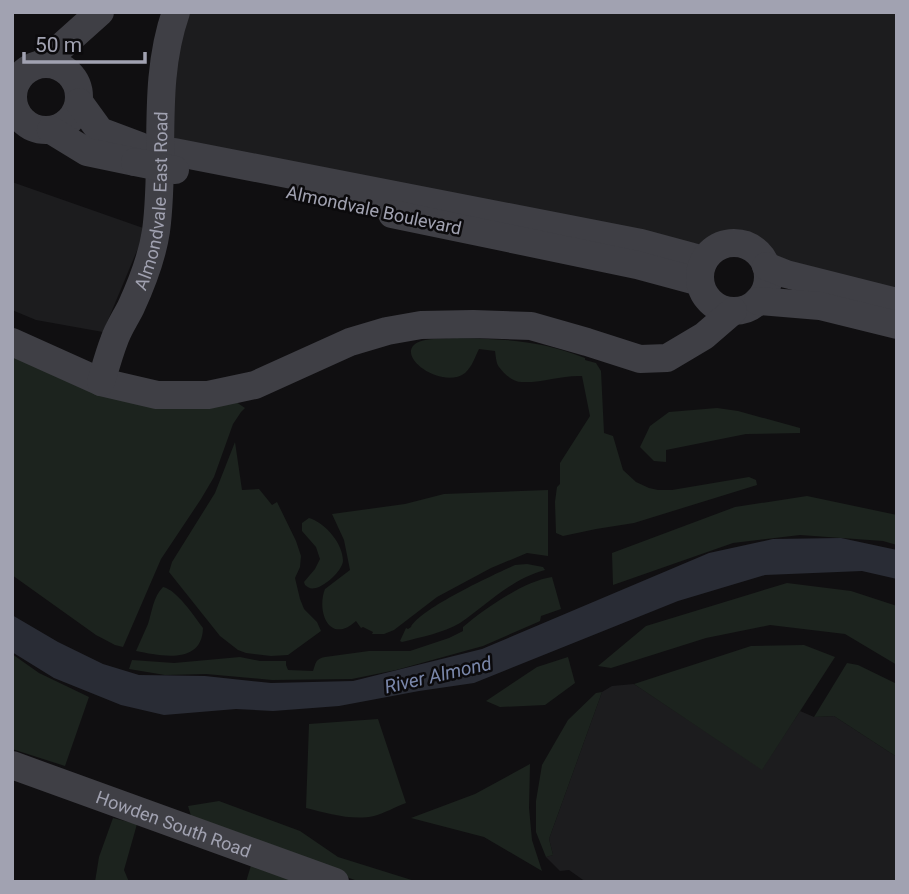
<svg xmlns="http://www.w3.org/2000/svg" width="909" height="894" font-family="Roboto,sans-serif">
  <rect width="100%" height="100%" fill="#100f11"/>
  <g fill="#1c1c1e">
    <polygon points="188,12 897,12 897,292 698,244 167,139 174,47"/>
    <polygon points="12,182 146,229 103,332 36,320 12,310"/>
    <polygon points="634,684 762,769 800,711 814,717 834,716 897,757 897,882 586,882 569,870 560,871 546,857 553,855 549,839 602,692 612,686"/>
  </g>
  <g fill="#1c231e">
    <path d="M456,338C504,339 540,340 585,358V360L596,363L601,371L604,433L613,436L623,470L636,482L649,488L658,490H672L749,477L756,480L757,485L634,523L596,529L563,536L556,533L555,502L557,487L560,484V463L590,416L582,376C562,375 542,383 522,382C513,382 504,374 499,367C496,363 496,357 495,351L479,349C475,357 472,367 465,373C444,389 401,361 413,346C420,337 446,339 456,338Z"/>
    <polygon points="12,356 236,402 245,408 241,412 233,424 214,477 201,499 161,559 123,647 115,645 96,635 12,575"/>
    <polygon points="717,408 738,411 800,428 800,433 746,434 666,450 666,462 654,461 640,447 650,426 669,412"/>
    <polygon points="235,442 242,490 259,489 272,505 277,502 296,541 301,556 300,567 295,578 300,599 304,609 317,622 321,631 288,655 271,656 246,653 238,650 220,636 169,572 172,562 215,493"/>
    <path d="M548,490V556L527,553L491,568L437,597L394,630L384,634H372L373,632L363,627L361,628L356,621C330,645 316,612 325,589L350,570L344,540L332,514L405,504L444,494Z"/>
    <polygon points="807,496 897,515 897,545 883,541 800,535 733,543 613,585 612,553 735,507"/>
    <path d="M309,518C325,523 343,543 343,561C342,571 325,586 316,588C310,589 309,588 305,585L304,582L315,569L320,559L316,547L302,531V523Z"/>
    <path d="M527,564L543,567L545,570C511,579 488,604 460,623C443,633 421,637 402,642L400,641L406,628L408,629L411,627C419,610 485,579 504,570L515,565Z"/>
    <path d="M552,577L561,609L541,616L540,621L538,622L483,646L396,670L352,679L272,680L206,674L165,675L129,669L132,660L174,663L240,657L260,661H286V665L288,670L313,671C316,663 315,659 325,657L369,651H410L449,638L463,631V627C484,609 524,581 552,577Z"/>
    <polygon points="787,583 851,591 897,606 897,665 845,634 770,625 706,638 611,668 598,666 646,626"/>
    <path d="M163,587C177,590 194,616 203,628C202,665 161,656 136,651C140,642 144,633 148,624C152,612 153,597 163,587Z"/>
    <polygon points="804,645 835,657 762,770 634,684 751,646"/>
    <polygon points="12,654 39,673 89,697 65,766 12,749"/>
    <polygon points="568,657 575,683 545,705 500,707 486,701 537,667"/>
    <polygon points="847,663 858,665 897,684 897,757 834,716 814,717"/>
    <polygon points="602,692 549,839 553,855 546,857 536,832 536,801 542,765 568,720 596,693"/>
    <path d="M378,719L406,803C395,807 385,813 374,816C352,821 327,813 306,808L309,724Z"/>
    <polygon points="530,764 529,808 532,840 542,871 484,837 411,818 475,794"/>
    <polygon points="219,801 300,831 338,857 418,882 360,882 192,819 188,806"/>
    <polygon points="113,818 137,824 124,870 129,882 95,882 99,857"/>
    <polygon points="252,862 302,882 246,882"/>
  </g>
  <polygon fill="#292c35" points="841,538 897,550 897,579 862,571 765,575 678,601 474,683 419,691 339,706 273,711 236,709 164,715 121,705 54,678 12,652 12,615 58,642 103,664 139,675 205,676 271,683 353,681 482,649 709,553 773,539"/>
  <g fill="none" stroke-linecap="round" stroke-linejoin="round">
    <g stroke="#3f3f45" stroke-width="28">
      <polyline points="43,63 100,12"/>
      <circle cx="46" cy="97" r="33"/>
      <polyline points="79,102 100,131 140,146"/>
      <polyline points="51,130 87,152 135,162"/>
      <polyline points="174,152 641,243 704,260"/>
      <polyline points="392,214 637,265 700,282"/>
      <circle cx="734" cy="277" r="34"/>
      <polyline points="766,266 786,274 897,302"/>
      <polyline points="758,301 820,306 897,325"/>
      <polyline points="12,342 101,382 157,395 208,395 255,385 350,342 387,331 421,325 473,324 531,326 587,342 640,359 667,358 704,336 733,311"/>
      <path id="s1" d="M101,382C105,369 109,354 114,341C118,329 125,319 131,307C142,283 152,258 156,231C166,158 151,83 176,12"/>
      <path id="s2" d="M12,765L335,882"/>
    </g>
    <polyline stroke="#3f3f45" stroke-width="28" points="135,162 175,170"/>
  </g>
  <g text-anchor="middle" dominant-baseline="central" stroke-width="5" stroke-linejoin="round" paint-order="stroke">
    <g font-size="18" fill="#a1a2b1" stroke="#0b0a0c">
      <text stroke="none"><textPath href="#s1" startOffset="191">Almondvale East Road</textPath></text>
      <text transform="translate(374 210) rotate(12)">Almondvale Boulevard</text>
      <text stroke="none"><textPath href="#s2" startOffset="172">Howden South Road</textPath></text>
    </g>
    <g font-size="19" font-style="italic" fill="#7a87aa" stroke="#0b0a0c">
      <text transform="translate(438 675) rotate(-13)">River Almond</text>
    </g>
  </g>
  <rect width="909" height="894" fill="none" stroke="#a1a2b1" stroke-width="28"/>
  <path d="M24 52v10h121v-10" fill="none" stroke="#a1a2b1" stroke-width="3.5"/>
  <text x="35" y="52" font-size="21" fill="#a1a2b1" stroke="#0b0a0c" stroke-width="5" paint-order="stroke">50 m</text>
</svg>
